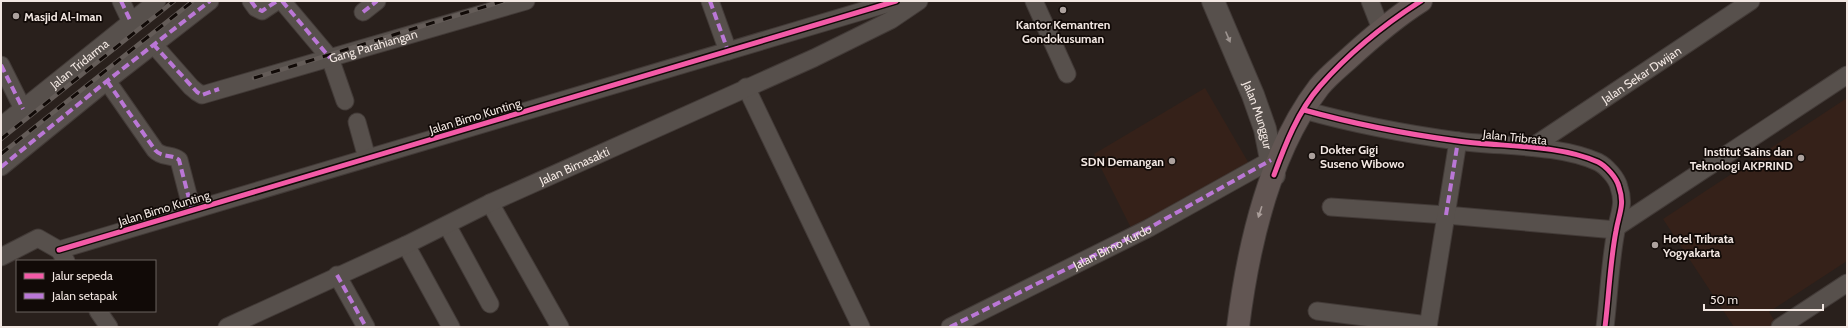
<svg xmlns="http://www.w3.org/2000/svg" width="1848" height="328" font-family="Cabin,sans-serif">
  <rect width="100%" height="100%" fill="#29201c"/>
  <g fill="#352119">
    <polygon points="1205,88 1251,167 1133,232 1094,154"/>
    <polygon points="1847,98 1847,261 1769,312 1776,323 1770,327 1734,327 1663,219"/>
  </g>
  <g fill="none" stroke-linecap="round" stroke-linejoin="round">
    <defs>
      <g id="minor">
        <polyline points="121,1 131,22"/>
        <polyline points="251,1 256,8 262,11 277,1"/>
        <polyline points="282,1 330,58 345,101"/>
        <polyline points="710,1 728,51"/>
        <polyline points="1034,1 1067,74"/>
        <polyline points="1370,1 1381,29"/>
        <polyline points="363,12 377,1"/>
        <path id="s1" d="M153,44L191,87L197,92L202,95L526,1"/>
        <polyline points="1,65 23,109"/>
        <path d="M107,81L155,150C162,158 172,154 179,160L192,210"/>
        <polyline points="746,87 861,327"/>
        <path d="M1304,110C1354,124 1406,134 1458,141C1501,147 1558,144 1598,162C1606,166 1617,178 1619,187C1625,205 1619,213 1616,231C1610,262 1609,295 1605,327"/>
        <polyline points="357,122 367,158"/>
        <path id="s2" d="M1,126L157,1"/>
        <path id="s3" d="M1532,147L1751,1"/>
        <polyline points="1,167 107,81 210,1"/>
        <polyline points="490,203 560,327"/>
        <polyline points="1331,207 1446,215 1616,230"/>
        <polyline points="447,225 490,304"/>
        <polyline points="1617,227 1847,75"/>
        <polyline points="406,245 451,327"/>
        <polyline points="59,250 896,1"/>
        <polyline points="1,257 38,238 59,250 66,261"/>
        <polyline points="337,275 366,327"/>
        <polyline points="98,311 109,327"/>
        <polyline points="1317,311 1428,325"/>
        <path id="s4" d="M227,327L406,245L490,203L814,58L891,20L919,1"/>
        <path id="s5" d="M950,327L1149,228L1271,160"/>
        <polyline points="1428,327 1458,141"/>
        <polyline points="1780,327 1847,283"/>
      </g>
      <g id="tertiary">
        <path id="s6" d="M1213,1L1253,95L1265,129L1274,175"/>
      </g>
      <path id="secondary" d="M1238,327C1248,247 1269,152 1319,87C1327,77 1338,68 1347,60C1371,38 1394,18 1421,1"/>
    </defs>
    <use href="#minor" stroke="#423a37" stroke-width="19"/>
    <use href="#tertiary" stroke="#423a37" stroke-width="24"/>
    <use href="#secondary" stroke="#423a37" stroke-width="24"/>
    <use href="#minor" stroke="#57504c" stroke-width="17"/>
    <use href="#tertiary" stroke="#57504c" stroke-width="22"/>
    <use href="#secondary" stroke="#625653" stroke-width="22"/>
    <defs>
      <g id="rail">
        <polyline points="254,78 503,1"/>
        <polyline points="1,139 174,1"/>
        <polyline points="1,154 193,1"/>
      </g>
    </defs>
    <use href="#rail" stroke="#645c58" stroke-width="4.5"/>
    <use href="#rail" stroke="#110a07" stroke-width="3" stroke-dasharray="9" stroke-linecap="butt"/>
    <g stroke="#ba77d6" stroke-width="4" stroke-dasharray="8 4" stroke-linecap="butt">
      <polyline points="121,1 131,22"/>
      <polyline points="251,1 256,8 262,11 277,1"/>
      <polyline points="282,1 330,58"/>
      <polyline points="710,1 728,51"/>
      <polyline points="363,12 377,1"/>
      <polyline points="153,44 197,92 202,95 219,89"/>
      <polyline points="1,65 23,109"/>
      <path d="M107,81L155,150C162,158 172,154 179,160L192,210"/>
      <polyline points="1,167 107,81 210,1"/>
      <polyline points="1446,215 1458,141"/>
      <polyline points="337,275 366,327"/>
      <polyline points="950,327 1149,228 1271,160"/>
    </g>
    <defs>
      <g id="cycleway">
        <path d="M1304,110C1354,124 1406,134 1458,141C1501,147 1558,144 1598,162C1606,166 1617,178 1619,187C1625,205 1619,213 1616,231C1610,262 1609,295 1605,327"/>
        <path d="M1274,175C1285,145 1298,111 1320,86C1349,53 1385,24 1421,1"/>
        <polyline points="59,250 896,1"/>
      </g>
    </defs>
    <use href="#cycleway" stroke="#110a07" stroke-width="8"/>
    <use href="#cycleway" stroke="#f35aa7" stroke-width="5"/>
  </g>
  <defs><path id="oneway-solid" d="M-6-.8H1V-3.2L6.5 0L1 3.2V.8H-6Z"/></defs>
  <use fill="#9d9490" href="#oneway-solid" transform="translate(1228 37) rotate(67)"/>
  <use fill="#aa9e9a" href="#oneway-solid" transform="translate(1260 212) rotate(108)"/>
  <g fill="#aca19d" stroke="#110a07" stroke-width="1.5">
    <circle cx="1063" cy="10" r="4"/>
    <circle cx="16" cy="16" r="4"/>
    <circle cx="1312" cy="156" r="4"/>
    <circle cx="1801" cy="158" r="4"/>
    <circle cx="1172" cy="161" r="4"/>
    <circle cx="1655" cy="245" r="4"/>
  </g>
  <g text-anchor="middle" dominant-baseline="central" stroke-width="3.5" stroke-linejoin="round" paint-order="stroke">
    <g font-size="12" font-weight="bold" fill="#f2e7e2" stroke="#110a07" text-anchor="start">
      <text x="24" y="16">Masjid Al-Iman</text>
      <text x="1063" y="24" text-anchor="middle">Kantor Kemantren<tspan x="1063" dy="14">Gondokusuman</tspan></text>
      <text x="1320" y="149">Dokter Gigi<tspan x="1320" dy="14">Suseno Wibowo</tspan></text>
      <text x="1793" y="151" text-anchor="end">Institut Sains dan<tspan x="1793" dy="14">Teknologi AKPRIND</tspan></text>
      <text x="1164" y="161" text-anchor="end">SDN Demangan</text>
      <text x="1663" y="238">Hotel Tribrata<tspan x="1663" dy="14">Yogyakarta</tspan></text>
    </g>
    <g font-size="12" fill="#f2e7e2" stroke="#110a07">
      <text stroke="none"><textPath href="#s1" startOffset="249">Gang Parahiangan</textPath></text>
      <text stroke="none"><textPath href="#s2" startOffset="100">Jalan Tridarma</textPath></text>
      <text stroke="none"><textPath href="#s3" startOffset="131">Jalan Sekar Dwijan</textPath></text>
      <text stroke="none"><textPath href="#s6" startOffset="123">Jalan Munggur</textPath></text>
      <text transform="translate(475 116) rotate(-17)">Jalan Bimo Kunting</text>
      <text transform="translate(1515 137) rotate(6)">Jalan Tribrata</text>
      <text stroke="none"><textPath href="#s4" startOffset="383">Jalan Bimasakti</textPath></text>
      <text transform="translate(164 208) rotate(-17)">Jalan Bimo Kunting</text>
      <text stroke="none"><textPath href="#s5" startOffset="181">Jalan Bimo Kurdo</textPath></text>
    </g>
  </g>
  <rect width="1848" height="328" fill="none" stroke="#f2e7e2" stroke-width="4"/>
  <rect x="16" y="260" width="140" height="52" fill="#110a07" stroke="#6b625f"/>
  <rect x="24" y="273" width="20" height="6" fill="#f35aa7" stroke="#6b625f"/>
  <text x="52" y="280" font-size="12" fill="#f2e7e2">Jalur sepeda</text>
  <rect x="24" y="293" width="20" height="6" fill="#ba77d6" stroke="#6b625f"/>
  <text x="52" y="300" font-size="12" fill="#f2e7e2">Jalan setapak</text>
  <path d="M1704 304v6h119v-6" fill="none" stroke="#f2e7e2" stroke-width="2"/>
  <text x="1710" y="304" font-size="12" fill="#f2e7e2" stroke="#110a07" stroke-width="3" paint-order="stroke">50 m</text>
</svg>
